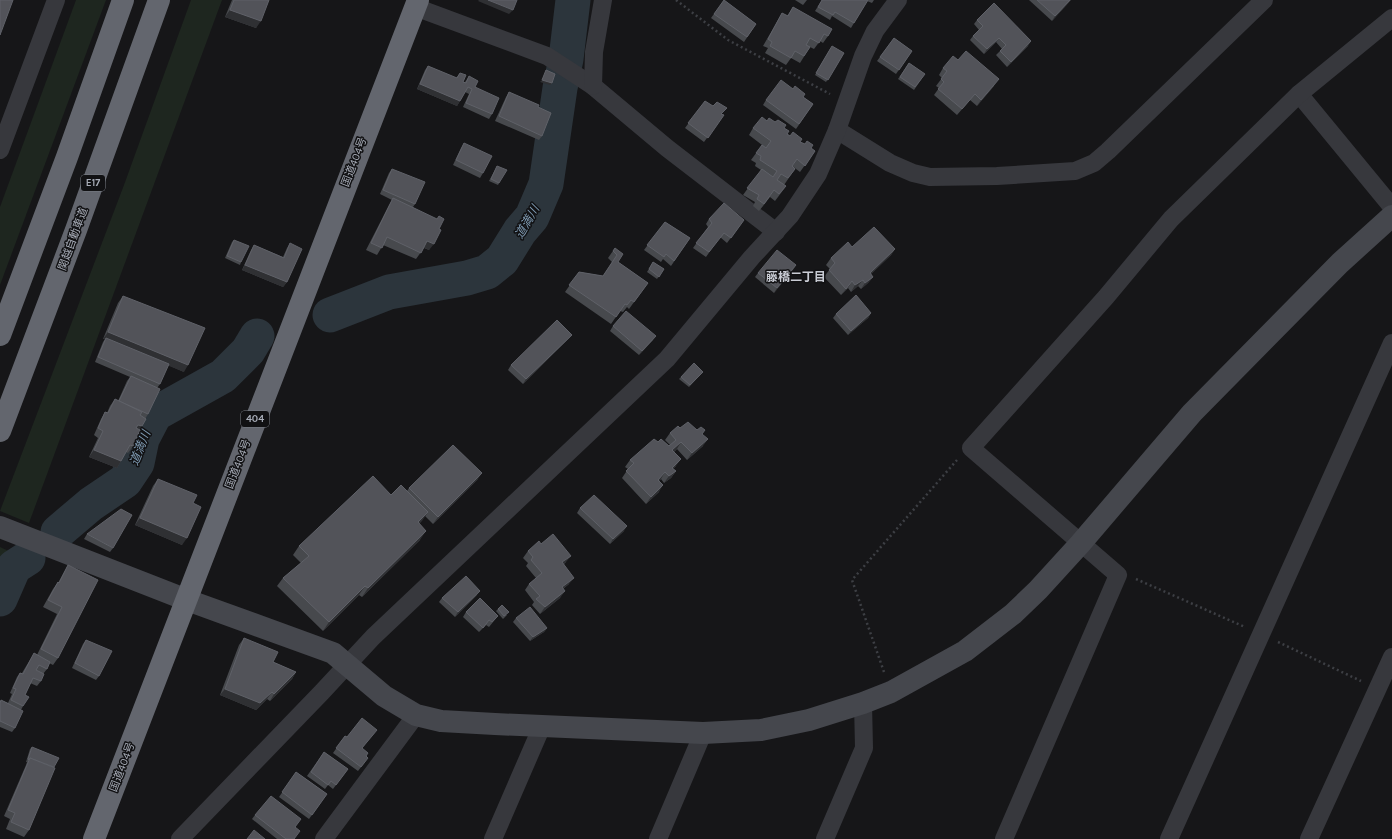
<svg xmlns="http://www.w3.org/2000/svg" width="1392" height="839" font-family="Karla,'Noto Sans JP',sans-serif">
  <rect width="100%" height="100%" fill="#161618"/>
  <g fill="#1e261f">
    <polygon points="76,0 106,0 0,285 0,207"/>
    <polygon points="191,0 222,0 29,523 0,511 124,185"/>
    <polygon points="0,547 15,554 0,591"/>
  </g>
  <g fill="none" stroke-linecap="round" stroke-linejoin="round">
    <g stroke="#2c353c" stroke-width="35">
      <polyline points="330,315 389,292 467,278 487,272 502,260 520,231 532,217 546,184 560,88 566,59 573,0"/>
      <polyline points="58,532 91,504 125,481 137,463 142,439 155,414 223,376 248,351 257,336"/>
      <polyline points="0,599 14,567 28,558"/>
    </g>
    <g stroke="#3d3f44" stroke-width="2.5" stroke-dasharray="2 3" stroke-linecap="butt">
      <polyline points="676,0 728,40 830,94"/>
      <polyline points="1136,579 1245,627"/>
      <polyline points="1278,642 1361,681"/>
      <polyline points="884,672 852,580 957,460"/>
    </g>
    <g stroke="#37383d" stroke-width="18">
      <polyline points="415,7 547,56 593,86 667,148 776,232"/>
      <polyline points="593,86 594,52 603,0"/>
      <polyline points="1299,94 1392,207"/>
      <polyline points="837,130 890,163 913,173 930,177 997,176 1075,171 1094,163 1108,151 1264,0"/>
      <polyline points="0,150 56,0"/>
      <polyline points="180,839 322,692 373,637 667,359 752,257 790,216 818,174 837,130 863,56 875,31 898,0"/>
      <polyline points="324,839 416,715"/>
      <polyline points="493,839 542,726"/>
      <polyline points="658,839 703,733"/>
      <polyline points="825,839 864,748 863,703"/>
      <polyline points="1004,839 1118,575 971,448 1106,297 1171,219 1299,94 1392,18"/>
      <polyline points="1169,839 1392,343"/>
      <polyline points="1309,839 1392,657"/>
    </g>
    <polyline stroke="#45474d" stroke-width="22" points="0,527 187,600 333,653 384,696 416,715 441,721 495,724 703,733 761,730 809,720 863,703 891,692 965,651 1013,614 1038,590 1080,544 1192,413 1340,263 1392,216"/>
    <g stroke="#63666e" stroke-width="22">
      <polyline points="0,335 67,157 123,0"/>
      <polyline points="0,431 76,230 159,0"/>
      <polyline points="94,839 418,0"/>
    </g>
  </g>
  <g fill="#47494d">
    <polygon points="232,0 269,0 256,28 225,17"/>
    <polygon points="724,0 756,24 744,42 711,18"/>
    <polygon points="795,0 807,0 803,5"/>
    <polygon points="822,0 874,0 872,3 867,1 851,28 832,16 830,20 815,11"/>
    <polygon points="1029,0 1071,0 1052,21"/>
    <polygon points="793,7 828,36 823,43 820,41 814,49 810,47 800,63 791,58 786,65 765,53 768,48 763,46 778,20 782,13 787,16"/>
    <polygon points="977,20 1028,46 1007,67 996,55 1002,49 996,42 984,54 970,40 973,36 979,30 974,24"/>
    <polygon points="894,38 912,51 896,74 877,61"/>
    <polygon points="830,49 844,53 826,82 815,75"/>
    <polygon points="958,60 994,86 977,106 970,100 957,115 934,95 939,88 936,86 942,78 939,75 943,68"/>
    <polygon points="909,63 925,74 914,90 898,79"/>
    <polygon points="428,66 456,78 460,73 463,82 465,82 469,76 492,114 489,119 463,107 469,94 465,92 457,106 417,89 425,70"/>
    <polygon points="509,92 538,107 542,136 539,140 495,121 506,97"/>
    <polygon points="803,97 813,104 796,129 763,105 766,100"/>
    <polygon points="705,101 722,114 724,115 704,142 685,128"/>
    <polygon points="767,121 775,122 784,128 787,134 815,151 800,172 792,166 795,169 784,185 786,186 781,193 775,201 770,197 759,211 753,206 755,202 743,195 761,170 755,166 756,163 751,160 762,145 766,148 749,135 753,128"/>
    <polygon points="464,143 483,173 480,178 453,165 461,148"/>
    <polygon points="497,166 499,183 498,185 489,181"/>
    <polygon points="392,169 415,204 413,207 439,229 429,250 424,248 416,259 383,245 377,255 366,250 389,205 392,200 380,194 389,173"/>
    <polygon points="709,219 744,220 727,243 720,237 706,257 693,248 708,227 706,224"/>
    <polygon points="665,222 690,238 671,266 663,259 661,262 644,250"/>
    <polygon points="234,240 241,262 240,265 225,258 232,242"/>
    <polygon points="290,243 287,282 283,287 242,270 251,250 254,245 283,257 287,248"/>
    <polygon points="852,247 895,249 891,255 871,274 873,277 868,283 861,289 858,286 851,292 848,288 841,295 824,277 830,269 826,265 831,258"/>
    <polygon points="615,248 618,262 648,283 629,309 627,307 623,312 620,311 611,324 565,292 579,272 603,276 612,262 608,258"/>
    <polygon points="653,262 664,269 657,279 647,272"/>
    <polygon points="796,265 774,293 755,277 758,273"/>
    <polygon points="123,296 184,372 168,365 160,384 157,388 148,414 139,430 133,446 128,453 126,452 117,468 89,457 98,438 94,435 101,419 105,412 107,413 110,406 115,399 118,401 127,381 130,377 95,362 103,342 105,339 103,339 118,303"/>
    <polygon points="871,313 868,318 848,335 833,318 836,314"/>
    <polygon points="613,326 653,340 639,355 610,331"/>
    <polygon points="568,339 523,384 508,370 511,365"/>
    <polygon points="703,372 689,387 679,379 681,377"/>
    <polygon points="680,428 705,430 702,434 703,446 687,460 677,449 674,452 676,466 673,469 676,471 671,478 664,483 661,479 659,481 659,492 646,504 622,478 628,469 625,467 630,460 658,442 669,446 670,445 665,440 670,433"/>
    <polygon points="158,479 193,503 182,545 135,525 153,486"/>
    <polygon points="478,479 433,524 425,516 419,524 420,540 362,597 359,595 323,631 277,586 283,578 301,563 293,555 299,546 391,495 407,491 409,488"/>
    <polygon points="580,508 624,531 610,544 577,513"/>
    <polygon points="87,534 113,548 110,552 84,539"/>
    <polygon points="541,544 566,562 564,564 569,584 563,589 560,598 540,614 532,605 534,602 525,590 529,584 536,578 526,566 528,563 523,558 528,551"/>
    <polygon points="68,565 58,658 53,665 49,663 47,669 43,674 36,670 41,681 37,686 30,683 25,695 23,706 21,710 15,728 12,732 0,727 0,702 1,700 8,703 12,694 10,693 17,677 20,673 22,673 34,653 37,655 57,614 43,607 53,589 58,582 58,583 64,572"/>
    <polygon points="477,595 455,617 439,602 442,598"/>
    <polygon points="498,609 507,615 503,619 496,611"/>
    <polygon points="466,612 498,616 489,627 486,625 479,632 463,617"/>
    <polygon points="516,618 547,628 544,632 530,641 513,622"/>
    <polygon points="244,638 273,662 296,672 292,679 270,701 267,699 256,710 220,695 239,645"/>
    <polygon points="86,640 99,676 96,680 72,668 83,644"/>
    <polygon points="373,734 362,748 366,756 365,762 358,771 333,753 345,736 347,737"/>
    <polygon points="32,747 29,830 24,837 6,829 10,819 4,816 26,765 27,762 26,762 30,749"/>
    <polygon points="324,752 348,769 333,789 328,785 325,789 307,776"/>
    <polygon points="296,772 327,794 309,819 279,797"/>
    <polygon points="255,815 295,827 295,839 277,839 252,819"/>
  </g>
  <g fill="#2f3033">
    <polygon points="479,0 488,0 513,10 509,14 478,1"/>
    <polygon points="1070,0 1071,0 1052,21 1055,16"/>
    <polygon points="230,10 261,21 256,28 225,17"/>
    <polygon points="999,38 996,42 984,54 987,49"/>
    <polygon points="1031,41 1028,46 1007,67 1011,62"/>
    <polygon points="999,79 994,86 977,106 981,100"/>
    <polygon points="542,80 552,83 550,85 540,82"/>
    <polygon points="420,84 460,101 457,106 417,89"/>
    <polygon points="427,241 434,244 429,250 423,247"/>
    <polygon points="895,249 891,255 865,280 870,273"/>
    <polygon points="245,265 287,282 283,287 242,270"/>
    <polygon points="796,265 793,270 774,293 777,288"/>
    <polygon points="873,277 868,283 861,289 865,283"/>
    <polygon points="863,280 858,286 851,292 855,285"/>
    <polygon points="852,281 848,288 841,295 846,289"/>
    <polygon points="871,313 868,318 848,335 851,331"/>
    <polygon points="108,332 188,365 184,372 105,340 106,338 105,339 103,339"/>
    <polygon points="572,335 523,384 526,379"/>
    <polygon points="656,336 653,340 639,355 642,351"/>
    <polygon points="138,425 142,426 137,433 133,432"/>
    <polygon points="708,439 703,446 687,460 692,453"/>
    <polygon points="681,442 677,449 668,457 672,450"/>
    <polygon points="94,450 121,461 117,468 89,457"/>
    <polygon points="681,459 676,466 668,475 672,468"/>
    <polygon points="676,471 671,478 664,483 669,476"/>
    <polygon points="665,472 661,479 653,486 658,480"/>
    <polygon points="482,473 478,479 433,524 438,517"/>
    <polygon points="663,485 659,492 646,504 651,497"/>
    <polygon points="428,512 422,521 412,531 418,522"/>
    <polygon points="140,518 187,538 182,545 135,525"/>
    <polygon points="627,526 624,531 610,544 613,539"/>
    <polygon points="426,531 420,540 362,597 368,588"/>
    <polygon points="571,556 566,562 557,569 562,562"/>
    <polygon points="574,578 569,584 557,593 562,587"/>
    <polygon points="365,586 359,595 323,631 329,622"/>
    <polygon points="480,591 477,595 455,617 458,612"/>
    <polygon points="565,591 560,598 540,614 545,607"/>
    <polygon points="547,628 544,632 530,641 533,637"/>
    <polygon points="296,672 292,679 270,701 274,694"/>
    <polygon points="225,689 272,692 267,699 256,710 220,695"/>
  </g>
  <g fill="#525359" stroke="#5f6168">
    <polygon points="0,0 13,0 0,35"/>
    <polygon points="234,0 269,0 261,21 230,10"/>
    <polygon points="488,0 517,0 513,10"/>
    <polygon points="724,0 756,24 747,37 714,14"/>
    <polygon points="822,0 868,0 854,23 835,12 833,15 818,7"/>
    <polygon points="1037,0 1070,0 1055,16"/>
    <polygon points="994,3 1031,41 1011,62 1000,51 1006,45 999,38 987,49 973,36 983,26 977,20"/>
    <polygon points="793,7 832,29 828,36 824,34 819,43 810,38 806,45 810,47 804,56 795,51 791,58 770,46 772,42 768,39 782,13 788,16"/>
    <polygon points="894,38 912,51 899,70 880,57"/>
    <polygon points="832,46 844,53 828,80 816,73"/>
    <polygon points="966,51 999,79 981,100 975,94 962,109 938,89 944,82 941,79 947,71 943,68 953,56 958,60"/>
    <polygon points="909,63 925,74 915,87 900,77"/>
    <polygon points="428,66 457,78 460,73 466,75 463,82 466,83 469,76 478,81 475,87 499,98 492,114 466,103 472,89 468,87 460,101 420,84"/>
    <polygon points="546,70 555,74 552,83 542,80"/>
    <polygon points="781,80 793,89 795,86 805,94 803,97 813,104 799,124 766,100"/>
    <polygon points="509,92 539,105 538,107 551,113 542,136 499,116"/>
    <polygon points="705,101 713,106 717,102 727,108 721,114 724,115 708,138 688,123"/>
    <polygon points="762,117 767,121 769,118 775,122 778,120 786,125 784,128 789,131 787,134 790,136 793,132 802,139 800,142 805,144 807,141 813,145 811,148 815,151 805,166 797,159 792,166 795,169 788,178 781,174 777,180 786,186 779,194 774,190 764,204 757,199 759,195 747,188 762,169 773,177 777,171 760,160 761,156 756,153 762,145 766,148 771,141 753,128"/>
    <polygon points="464,143 492,156 483,173 456,160"/>
    <polygon points="497,166 507,170 499,183 491,179"/>
    <polygon points="392,169 425,182 415,204 383,190"/>
    <polygon points="393,198 437,219 439,216 444,219 439,229 441,230 434,244 427,241 421,253 387,237 382,248 371,243"/>
    <polygon points="724,203 744,220 731,238 724,233 709,252 696,243 712,223 709,219"/>
    <polygon points="665,222 690,238 674,261 666,254 664,257 647,245"/>
    <polygon points="874,227 895,249 870,273 873,277 865,283 863,280 855,285 852,281 846,289 829,270 835,263 831,258 848,242 852,247"/>
    <polygon points="234,240 249,246 241,262 227,256"/>
    <polygon points="290,243 302,249 287,282 245,265 254,245 284,258"/>
    <polygon points="615,248 623,254 618,262 648,283 634,302 631,300 627,305 625,304 616,317 569,285 579,272 603,276 617,255 613,251"/>
    <polygon points="777,250 796,265 777,288 758,273"/>
    <polygon points="653,262 664,269 659,277 649,269"/>
    <polygon points="856,295 871,313 851,331 836,314"/>
    <polygon points="123,296 205,328 188,365 108,332"/>
    <polygon points="626,311 656,336 642,351 613,326"/>
    <polygon points="557,320 572,335 526,379 511,365"/>
    <polygon points="106,338 169,364 160,384 98,357"/>
    <polygon points="694,363 703,372 690,385 681,377"/>
    <polygon points="131,376 160,389 148,414 119,401"/>
    <polygon points="115,399 142,412 140,415 146,419 142,426 138,425 136,428 140,430 133,446 130,445 121,461 94,450 103,431 98,428 105,412 108,413"/>
    <polygon points="688,422 697,430 701,427 705,430 702,434 708,439 692,453 681,442 672,450 681,459 672,468 676,471 669,476 665,472 658,480 663,485 651,497 626,471 634,463 630,460 654,439 658,442 661,439 669,446 676,440 670,433 678,426 680,428"/>
    <polygon points="453,445 482,473 438,517 409,488"/>
    <polygon points="373,476 391,495 401,485 428,512 418,522 426,531 368,588 365,586 329,622 283,578 309,556 299,546"/>
    <polygon points="158,479 197,495 193,503 201,507 187,538 140,518"/>
    <polygon points="594,495 627,526 613,539 580,508"/>
    <polygon points="121,509 132,515 113,548 87,534"/>
    <polygon points="553,534 571,556 562,562 574,578 562,587 565,591 545,607 536,599 540,596 529,584 542,573 531,560 533,557 528,551 539,541 541,544"/>
    <polygon points="68,565 98,580 58,658 41,649 62,607 48,600 58,582 59,583"/>
    <polygon points="466,576 480,591 458,612 442,598"/>
    <polygon points="480,598 498,616 492,622 489,620 483,628 466,612"/>
    <polygon points="502,605 509,612 504,616 498,609"/>
    <polygon points="530,607 547,628 533,637 516,618"/>
    <polygon points="244,638 278,652 273,662 296,672 274,694 272,692 260,703 225,689"/>
    <polygon points="86,640 112,651 99,676 75,663"/>
    <polygon points="34,653 50,662 47,669 39,665 36,670 44,674 41,681 33,678 25,695 29,697 23,706 11,700 16,689 13,688 20,673 23,674"/>
    <polygon points="1,700 23,711 15,728 0,721 0,703"/>
    <polygon points="362,718 377,730 362,748 368,753 366,756 368,758 361,767 336,748 345,736 347,737"/>
    <polygon points="32,747 59,758 54,767 30,758 29,760 28,759"/>
    <polygon points="324,752 348,769 336,785 331,781 328,785 311,772"/>
    <polygon points="30,758 55,768 29,830 11,822 15,813 8,810"/>
    <polygon points="296,772 327,794 312,815 282,792"/>
    <polygon points="271,796 301,819 295,827 300,831 294,839 286,839 255,815"/>
    <polygon points="254,830 265,839 247,839"/>
  </g>
  <g text-anchor="middle" dominant-baseline="central" stroke-width="3" stroke-linejoin="round" paint-order="stroke">
    <g fill="#111113" stroke="#7b7e86" stroke-width="1">
      <rect x="81" y="175" width="24" height="16" rx="3"/>
      <rect x="241" y="411" width="28" height="16" rx="3"/>
    </g>
    <g font-size="10" font-weight="bold" fill="#a8adb8">
      <text x="93" y="183">E17</text>
      <text x="255" y="419">404</text>
    </g>
    <g font-size="11" fill="#a8adb8" stroke="#111113">
      <text transform="translate(354 162) rotate(-69)">国道404号</text>
      <text transform="translate(73 239) rotate(-70)">関越自動車道</text>
      <text transform="translate(238 464) rotate(-69)">国道404号</text>
      <text transform="translate(122 767) rotate(-69)">国道404号</text>
    </g>
    <g font-size="12" font-style="italic" fill="#7f9bb3" stroke="#111113">
      <text transform="translate(527 222) rotate(-60)">道満川</text>
      <text transform="translate(140 448) rotate(-69)">道満川</text>
    </g>
    <g font-size="12" font-weight="bold" fill="#c9ccd4" stroke="#111113">
      <text x="796" y="277">藤橋二丁目</text>
    </g>
  </g>
</svg>
